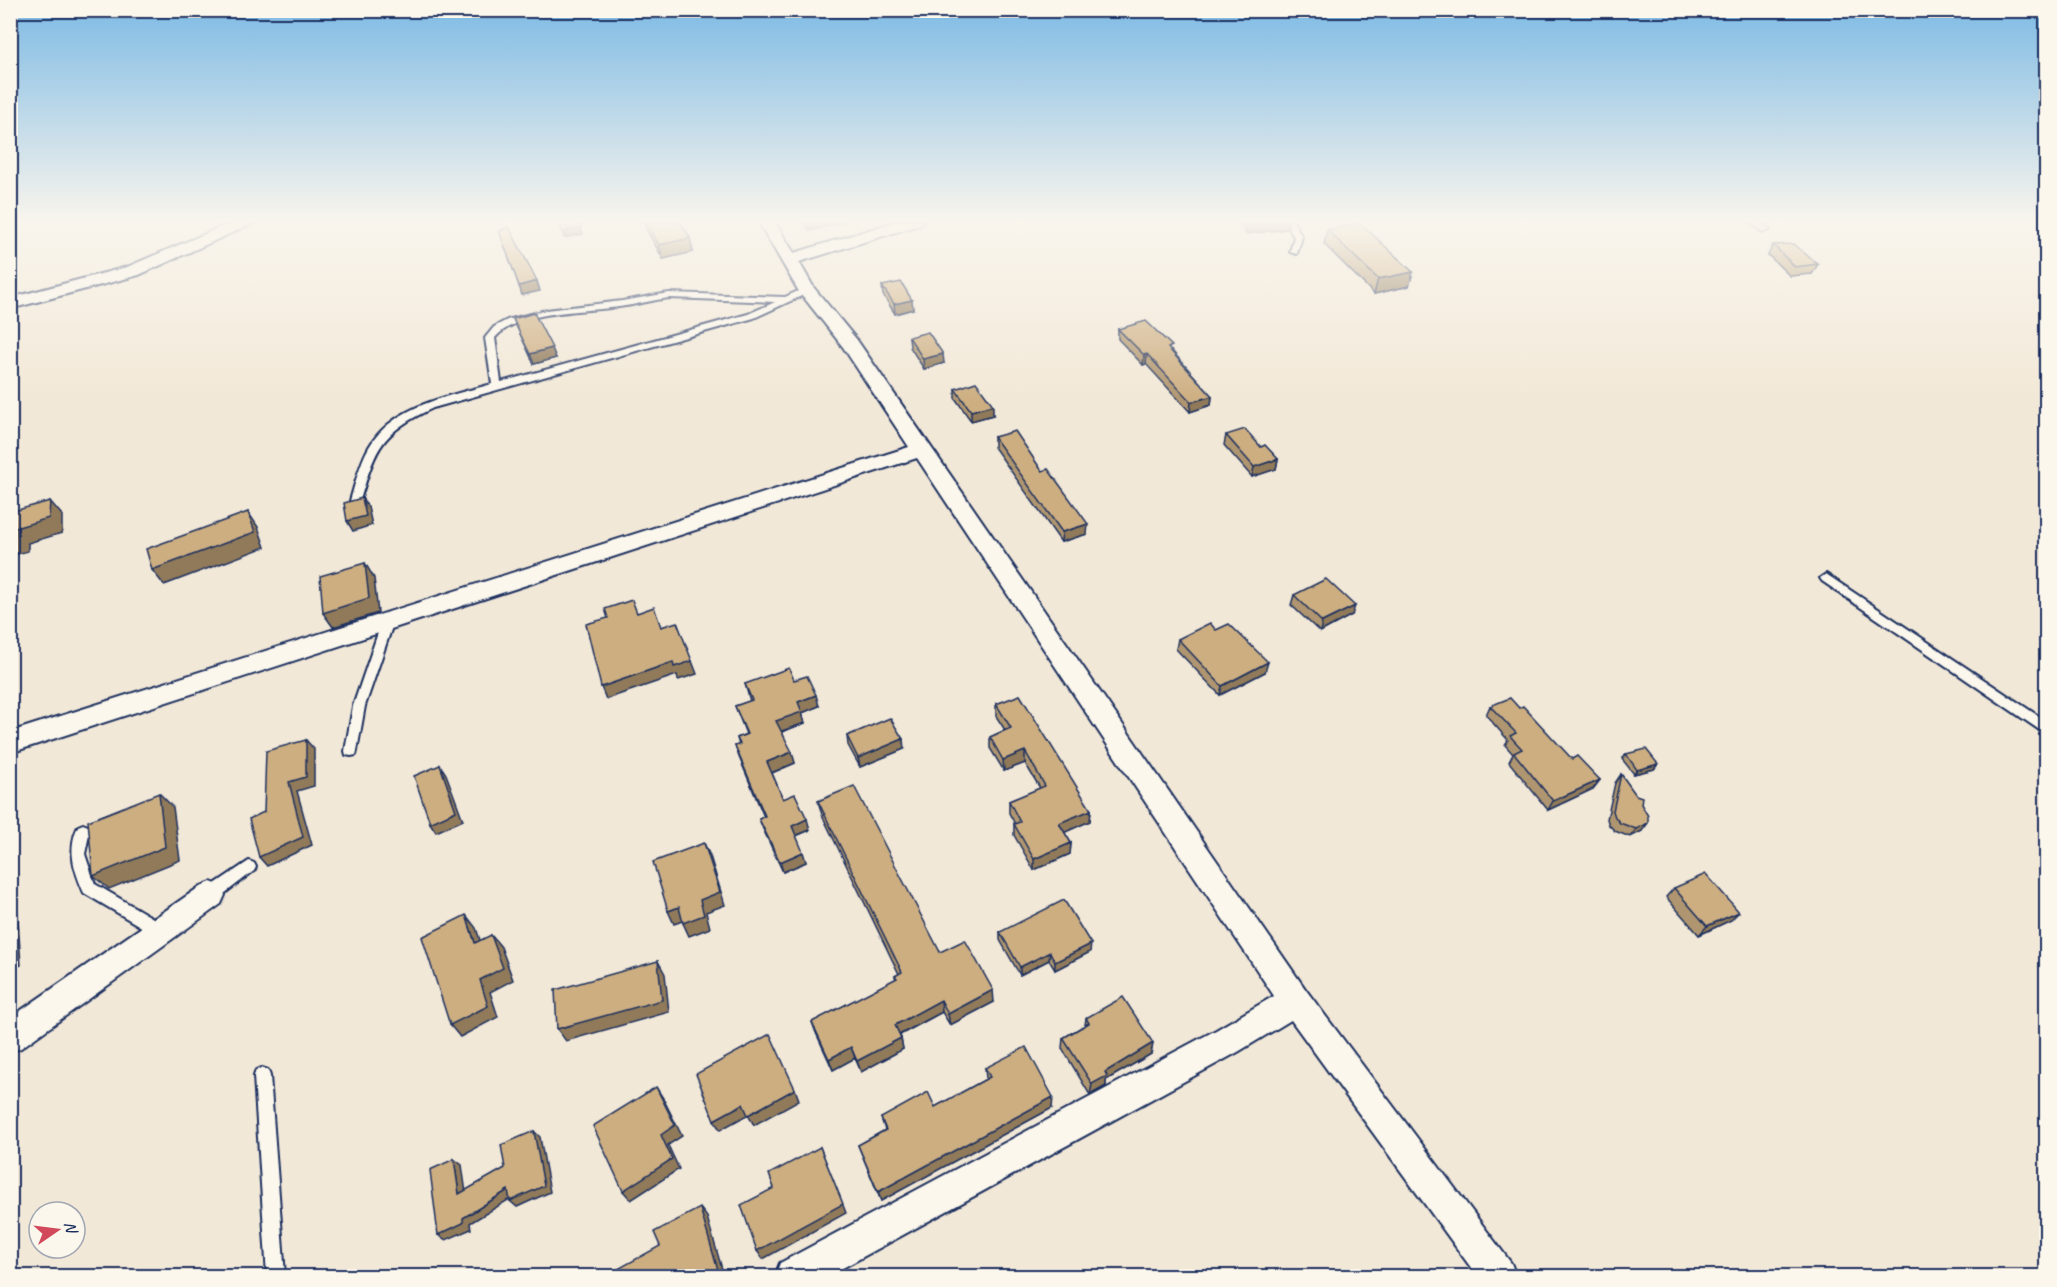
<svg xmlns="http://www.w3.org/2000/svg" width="2057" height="1287" font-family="Caveat,sans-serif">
  <rect width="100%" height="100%" fill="#f2e8d7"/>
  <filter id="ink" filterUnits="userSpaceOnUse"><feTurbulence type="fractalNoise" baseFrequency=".0167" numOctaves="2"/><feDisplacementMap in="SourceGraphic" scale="12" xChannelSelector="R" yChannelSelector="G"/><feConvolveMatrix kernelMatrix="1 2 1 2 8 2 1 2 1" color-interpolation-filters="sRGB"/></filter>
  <g filter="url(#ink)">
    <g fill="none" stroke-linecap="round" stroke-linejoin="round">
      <defs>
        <g id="service">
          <polygon points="1285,221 1293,221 1302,237 1297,254 1290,252 1294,237"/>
          <polygon points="1748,221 1758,221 1770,230 1763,232"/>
          <path d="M807,287L811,290L810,292L754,318L433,408C378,434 376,449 359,504L354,508L349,504C355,485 359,464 369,447C393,405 450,396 492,384L485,338L494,327L507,320L546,310L622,301L669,293L785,297ZM669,298L775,302L748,314L501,382L495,338C518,310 584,312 619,307C636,305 652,300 669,298Z"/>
          <polygon points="1826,574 2046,721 2046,732 2041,731 1822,581 1820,578"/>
          <polygon points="388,617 394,621 365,706 357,751 356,755 351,756 346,755 345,751 353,706 382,621"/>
          <path d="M83,824L88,826L90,830L85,854L95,884L165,925L167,930L165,935L160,937L155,935L84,893C74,870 67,849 78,826Z"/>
          <polygon points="249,861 254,863 256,867 254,871 216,900 211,901 206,900 204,895 206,890"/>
          <polygon points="262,1068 268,1070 270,1076 285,1276 267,1276 254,1076 256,1070"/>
        </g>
        <g id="minor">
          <polygon points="235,221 258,221 139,275 10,309 10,298 127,267"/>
          <polygon points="758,221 774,221 794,253 898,221 924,221 922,224 799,262 814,288 857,340 1306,990 1511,1263 1516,1276 1477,1276 1291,1020 1238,1052 828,1276 775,1276 780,1263 1216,1030 1274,996 917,458 10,753 10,732 909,447 843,347 798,290"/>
          <polygon points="211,882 221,886 225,895 221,904 21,1048 10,1052 10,1018 201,886"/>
        </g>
      </defs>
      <use href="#service" stroke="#1b2f5e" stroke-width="4"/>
      <use href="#minor" stroke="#1b2f5e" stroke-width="4"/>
      <use href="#service" fill="#fbf7ec" fill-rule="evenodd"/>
      <use href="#minor" fill="#fbf7ec" fill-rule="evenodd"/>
    </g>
    <g fill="#b0966f" stroke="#1b2f5e" stroke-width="1.5">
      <polygon points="644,221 680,221 690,238 693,252 663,259 646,229"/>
      <polygon points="803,221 847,221 810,231"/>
      <polygon points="1229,221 1288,221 1287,229 1246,234 1238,222 1230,223"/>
      <polygon points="1327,230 1413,272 1409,286 1374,294 1324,244"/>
      <polygon points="1773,245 1818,264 1812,274 1790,276 1768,255"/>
      <polygon points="882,286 913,309 895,314 883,295"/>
      <polygon points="513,319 556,358 534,364"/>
      <polygon points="1118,329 1172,351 1212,396 1211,405 1190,412 1146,364 1143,365 1118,339"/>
      <polygon points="909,337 944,363 924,369 910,347"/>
      <polygon points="955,389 993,415 971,421 955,398"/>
      <polygon points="1226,435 1278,459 1276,469 1252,477 1224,445"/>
      <polygon points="994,437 1042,471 1087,534 1061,542 994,447"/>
      <polygon points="1294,595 1352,615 1320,632 1291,605"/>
      <polygon points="1216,630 1265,672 1220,695 1176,649 1178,639"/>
      <polygon points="794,680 819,706 802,713 805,723 782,732 795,763 772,773 783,799 810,830 796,836 806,862 783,872 763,829 759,819 764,817 739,757 735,746 739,745 737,738 746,734 735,706 750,701 745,684"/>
      <polygon points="996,704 1091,810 1090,821 1064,832 1071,843 1070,854 1034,870 1014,835 1014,824 1015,824 1009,813 1009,801 1040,788 1025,763 1004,771 990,748 990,737 1005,730 996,716"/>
      <polygon points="1490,706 1572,759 1600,780 1593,789 1548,810 1509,762 1513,754 1505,745 1508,740 1486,715"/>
      <polygon points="847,736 904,749 860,767 848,745"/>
      <polygon points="1626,754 1658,764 1654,769 1634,774 1622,759"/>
      <polygon points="1621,774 1641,804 1642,831 1630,837 1615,831 1609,825 1607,819 1615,783"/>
      <polygon points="818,801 940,952 994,1002 950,1025 942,1012 900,1035 903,1049 861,1072 855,1058 833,1070 816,1033 812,1022 896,979 895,976 899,974 822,815"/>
      <polygon points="1674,888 1731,920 1699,935 1666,897"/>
      <polygon points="1000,932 1090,952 1055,970 1049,960 1020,975 1000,940"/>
      <polygon points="1086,1018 1153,1043 1151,1054 1106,1080 1106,1086 1090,1095 1062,1048 1063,1038 1085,1025"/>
      <polygon points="985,1068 1052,1108 881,1201 858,1145 885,1130 881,1118 935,1107 986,1079"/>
    </g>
    <g fill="#907a5a" stroke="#1b2f5e" stroke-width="1.5">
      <polygon points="578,221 596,221 579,225"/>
      <polygon points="809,221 847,221 810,231"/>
      <polygon points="1280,221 1288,221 1287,229 1246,234 1247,225"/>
      <polygon points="581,228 583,234 564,238 562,232"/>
      <polygon points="690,238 693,252 663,259 659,245"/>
      <polygon points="1413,272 1409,286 1374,294 1378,279"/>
      <polygon points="537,281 540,291 522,295 519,286"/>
      <polygon points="912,300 913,309 895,314 894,304"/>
      <polygon points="552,348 556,358 534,364 530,354"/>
      <polygon points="943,354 944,363 924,369 923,359"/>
      <polygon points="1147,354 1146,364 1143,365 1144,355"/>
      <polygon points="1212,396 1211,405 1190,412 1191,402"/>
      <polygon points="993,405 993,415 971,421 971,411"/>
      <polygon points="1278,459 1276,469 1252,477 1254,467"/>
      <polygon points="362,498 368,507 372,525 353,531 347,521"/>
      <polygon points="50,501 62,515 62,533 28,543 28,551 10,556 10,537 15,528"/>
      <polygon points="248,512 258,527 265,547 164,585 152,570"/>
      <polygon points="1088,524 1087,534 1061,542 1062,532"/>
      <polygon points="365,563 374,578 378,613 333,627 323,613"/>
      <polygon points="1355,606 1352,615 1320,632 1322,622"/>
      <polygon points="692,661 697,674 678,680 677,675 606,699 601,687 673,662"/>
      <polygon points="1268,662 1265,672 1220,695 1222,686"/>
      <polygon points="816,695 819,706 802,713 805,723 779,732 776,721 798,702"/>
      <polygon points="903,739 904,749 860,767 858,758"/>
      <polygon points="306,740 314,749 314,786 297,791 312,845 267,866 259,857"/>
      <polygon points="1025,751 1025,763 1004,771 1003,760"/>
      <polygon points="792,752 795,763 771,773 767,762"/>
      <polygon points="1658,764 1654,769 1634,774 1637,770"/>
      <polygon points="440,765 446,774 463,820 436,832 430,823"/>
      <polygon points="1600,780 1593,789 1548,810 1553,801"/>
      <polygon points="159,793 173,807 180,860 109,889 93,876"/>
      <polygon points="1091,810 1090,821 1059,835 1059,823"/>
      <polygon points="807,819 810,830 795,836 792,826"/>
      <polygon points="1648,823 1642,831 1630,837 1636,829"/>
      <polygon points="704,843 710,856 725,905 706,912 710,928 689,936 683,923 700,900"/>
      <polygon points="1071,843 1070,854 1034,870 1034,859"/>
      <polygon points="803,852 806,862 783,872 780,862"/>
      <polygon points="10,884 16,889 21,965 10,970"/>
      <polygon points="679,907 685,920 674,924 668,911"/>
      <polygon points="1739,912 1731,920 1699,935 1707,926"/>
      <polygon points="466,915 476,928 485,955 475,943"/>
      <polygon points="491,935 501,947 513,980 490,992 498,1017 460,1037 450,1025 480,980"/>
      <polygon points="1091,944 1090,952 1055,970 1055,962"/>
      <polygon points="1050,952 1049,960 1020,975 1020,967"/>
      <polygon points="658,961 665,974 669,1012 566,1041 557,1029"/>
      <polygon points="993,990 994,1002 950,1025 948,1014"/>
      <polygon points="941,1000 942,1012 897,1036 895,1025"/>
      <polygon points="901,1038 903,1049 861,1072 857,1061"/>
      <polygon points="1153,1043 1151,1054 1106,1080 1106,1086 1090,1095 1092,1084 1105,1072"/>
      <polygon points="851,1047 855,1058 833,1070 829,1059"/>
      <polygon points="656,1087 663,1098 682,1136 668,1145 679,1169 631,1200 623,1191 661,1135"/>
      <polygon points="795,1089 799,1100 754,1125 748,1115"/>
      <polygon points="1053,1097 1052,1108 881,1201 878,1192"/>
      <polygon points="743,1104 749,1114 720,1130 714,1120"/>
      <polygon points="534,1131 540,1137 550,1192 517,1207 510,1201"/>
      <polygon points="820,1147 846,1213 763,1259 757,1251"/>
      <polygon points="454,1159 462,1165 467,1200 459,1194"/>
      <polygon points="508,1190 515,1196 470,1223 471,1229 446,1240 438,1235 463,1218"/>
      <polygon points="700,1208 707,1217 724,1276 715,1276"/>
    </g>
    <g fill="#cdae81" stroke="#1b2f5e" stroke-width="1.5">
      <polygon points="558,221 578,221 581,228 562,232"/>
      <polygon points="645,221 680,221 690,238 659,245"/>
      <polygon points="1245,221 1280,221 1247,225"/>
      <polygon points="1360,223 1413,272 1378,279 1327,230"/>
      <polygon points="509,227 537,281 519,286 499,231"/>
      <polygon points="1793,244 1818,264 1795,267 1773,245"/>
      <polygon points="901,282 912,300 894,304 882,286"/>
      <polygon points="534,313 552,348 530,354 513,319"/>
      <polygon points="1146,321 1172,346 1168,348 1212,396 1191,402 1147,354 1144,355 1118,329"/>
      <polygon points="928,332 943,354 923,359 909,337"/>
      <polygon points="976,382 993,405 971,411 955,389"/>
      <polygon points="1245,429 1261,447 1265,445 1278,459 1254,467 1226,435"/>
      <polygon points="1015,431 1042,471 1048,469 1088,524 1062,532 994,437"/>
      <polygon points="362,498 366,516 347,521 344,503"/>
      <polygon points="50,501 49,518 15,528 15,536 10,537 10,512"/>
      <polygon points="248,512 255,532 152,570 146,549"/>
      <polygon points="365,563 369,598 323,613 320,576"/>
      <polygon points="1326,579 1355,606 1322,622 1294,595"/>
      <polygon points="632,600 637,613 654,607 661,627 677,622 692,661 674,667 673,662 601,687 586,624 608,618 605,609"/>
      <polygon points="1210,623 1216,630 1229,624 1268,662 1222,686 1178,639"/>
      <polygon points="789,668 794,680 807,676 816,695 798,702 802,712 776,721 792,752 767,762 783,799 795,794 807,819 792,826 803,852 780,862 759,819 765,816 735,746 740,744 737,738 747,734 735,706 752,700 745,684"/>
      <polygon points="1020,695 1091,810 1059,823 1071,843 1034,859 1014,824 1020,822 1009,801 1045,786 1025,751 1003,760 990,737 1011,728 996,704"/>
      <polygon points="1510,698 1519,708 1523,706 1572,759 1577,756 1600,780 1553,801 1514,753 1522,749 1510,736 1516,733 1490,706"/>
      <polygon points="890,718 903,739 858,758 847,736"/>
      <polygon points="306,740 306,777 289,782 303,837 259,857 249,819 264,812 266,751"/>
      <polygon points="1646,749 1658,764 1637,770 1626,754"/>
      <polygon points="440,765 456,811 430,823 414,776"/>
      <polygon points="1621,774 1636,795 1642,797 1641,804 1648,816 1648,823 1636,829 1620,823 1615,817 1613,811"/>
      <polygon points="854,786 940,952 965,940 993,990 948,1014 941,1000 895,1025 901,1038 857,1061 851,1047 829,1059 812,1022 897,978 895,976 902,972 818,801"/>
      <polygon points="159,793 165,847 93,876 88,821"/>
      <polygon points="704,843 720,892 700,900 704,915 683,923 679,907 668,911 653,862"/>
      <polygon points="1706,874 1739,912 1707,926 1674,888"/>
      <polygon points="1064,900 1091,944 1055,962 1050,952 1020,967 1000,932"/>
      <polygon points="466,915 475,943 491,935 503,968 480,980 488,1006 450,1025 422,937"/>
      <polygon points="658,961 662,1000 557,1029 555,990"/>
      <polygon points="1123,997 1153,1043 1105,1072 1107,1076 1092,1084 1063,1038 1089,1023 1086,1018"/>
      <polygon points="770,1034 795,1089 748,1115 743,1104 714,1120 696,1074"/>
      <polygon points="1026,1047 1053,1097 878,1192 858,1145 886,1130 881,1118 928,1092 935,1107 990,1077 985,1068"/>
      <polygon points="656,1087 675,1125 661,1135 672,1159 623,1191 593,1126"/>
      <polygon points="534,1131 544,1186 510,1201 508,1190 463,1218 463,1223 438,1235 430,1170 454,1159 459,1194 505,1168 501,1145"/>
      <polygon points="820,1147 843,1204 757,1251 741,1205 774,1188 769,1174"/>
      <polygon points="700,1208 719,1274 715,1276 620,1276 618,1269 660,1246 654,1232"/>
    </g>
  </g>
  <linearGradient id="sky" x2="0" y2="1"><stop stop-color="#7dbae4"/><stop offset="0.55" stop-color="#f9f5ed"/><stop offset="1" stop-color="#f9f5ed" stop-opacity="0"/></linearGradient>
  <rect width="2057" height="402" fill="url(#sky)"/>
  <rect width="2057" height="1287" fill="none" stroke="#fbf7ec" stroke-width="36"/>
  <rect x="18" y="18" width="2021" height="1251" fill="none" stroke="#1b2f5e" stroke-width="2" filter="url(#ink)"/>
  <g transform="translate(57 1230) rotate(76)"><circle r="28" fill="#fbf7ec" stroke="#a1a7b3" stroke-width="1.5"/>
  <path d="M0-4.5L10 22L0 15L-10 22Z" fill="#d1495b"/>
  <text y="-9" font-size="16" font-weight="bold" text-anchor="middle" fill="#1b2f5e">N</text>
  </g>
</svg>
